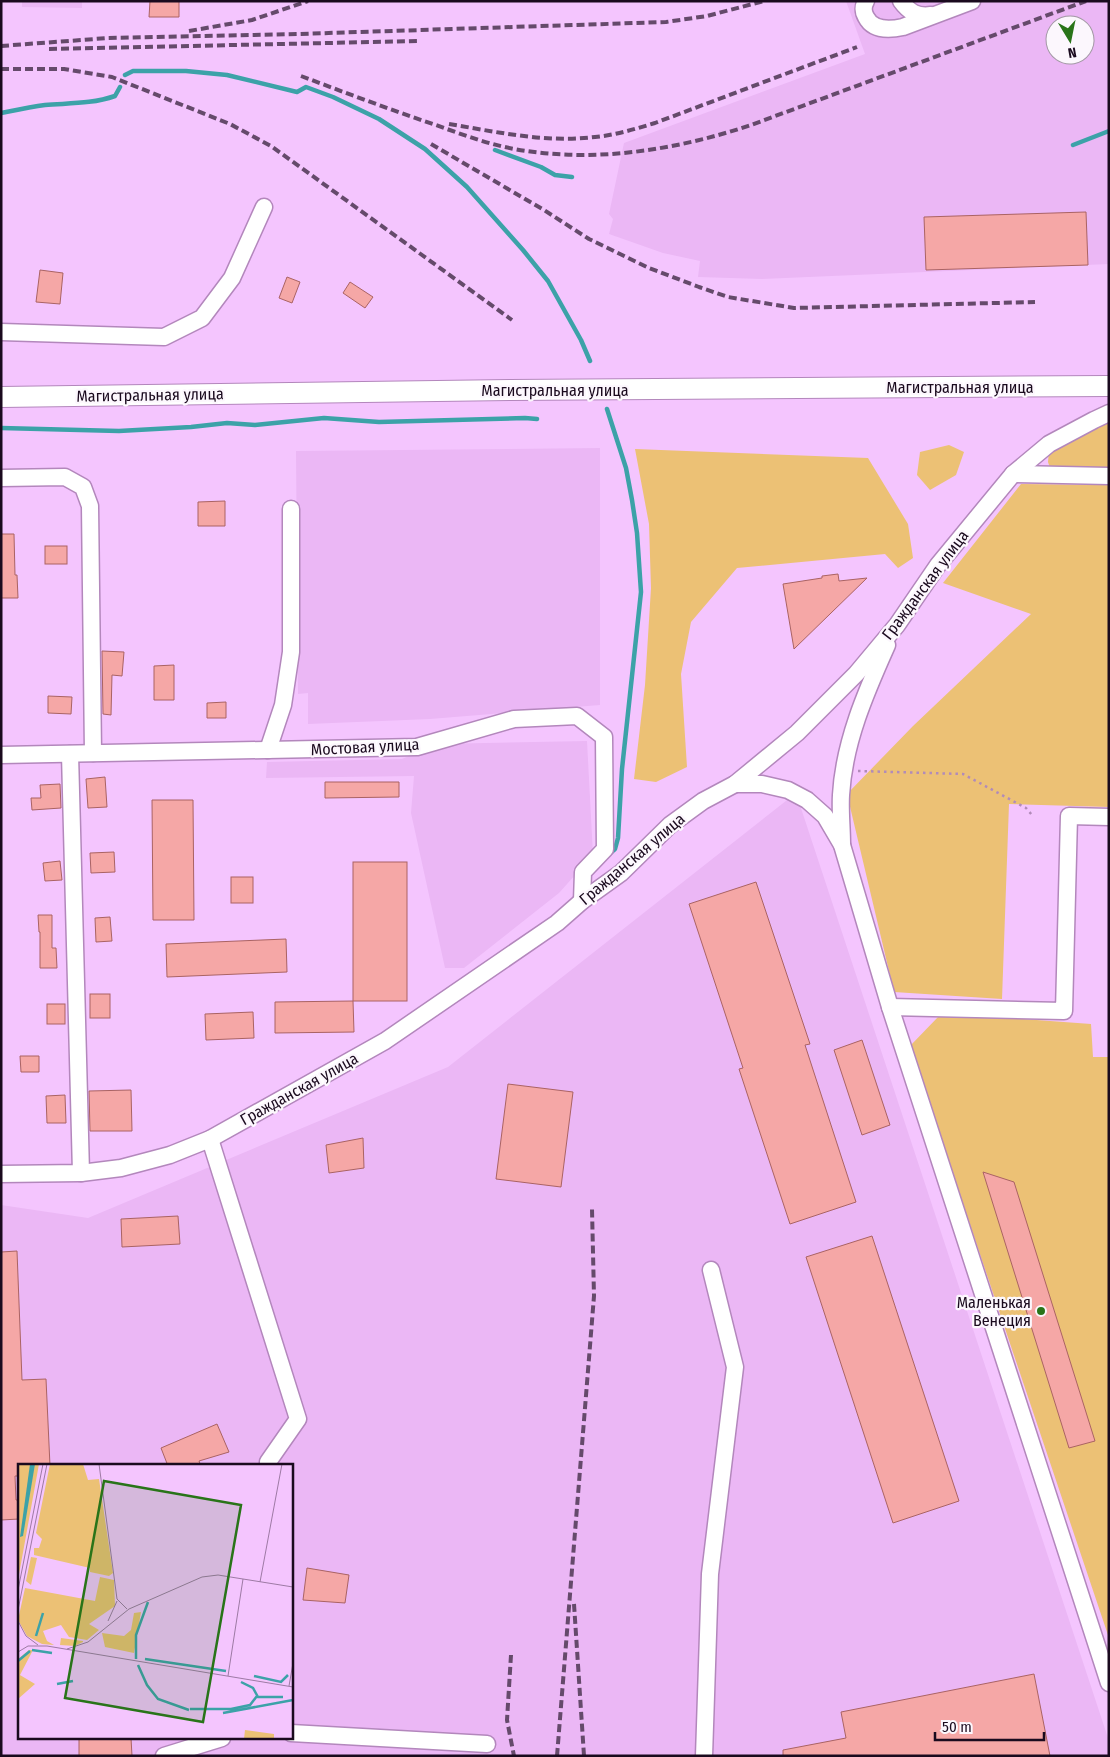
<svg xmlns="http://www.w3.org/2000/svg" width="1110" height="1757" font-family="'Fira Sans Condensed',sans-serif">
  <rect width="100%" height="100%" fill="#f4c5fe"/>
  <g fill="#ebb7f5" fill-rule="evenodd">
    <polygon points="22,1 82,1 82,8 22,7"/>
    <path d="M846,1H1109V264L762,279L698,277L700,261L663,253L609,234L613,219L609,214L624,143L865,54ZM1055,25H1085V55H1055Z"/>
    <polygon points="600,448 600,705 430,719 308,724 308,693 298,694 296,451"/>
    <polygon points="587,741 593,855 559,893 464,968 445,968 411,813 414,776 266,778 267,762 402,759 436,744"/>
    <path d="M796,793L1109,1741V1756H1V1205L88,1218L448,1067ZM19,1466H291V1738H19Z"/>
  </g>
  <g fill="#ecc175">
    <polygon points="1109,421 1109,470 1051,471 1048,462 1049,451"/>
    <polygon points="949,445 964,452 956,475 930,490 917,475 920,452"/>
    <polygon points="635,449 868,458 908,524 913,558 898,568 885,554 737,568 691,622 681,674 687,767 656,782 634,779 645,685 651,588 649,524"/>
    <polygon points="1021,484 1109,485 1109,807 1009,804 1002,999 894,992 847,794 913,726 1031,614 943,583"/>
    <polygon points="939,1016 1010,1018 1091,1024 1093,1057 1109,1057 1109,1638 910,1046"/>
  </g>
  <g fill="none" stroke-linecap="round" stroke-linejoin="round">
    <g stroke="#3ca2a8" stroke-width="4.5">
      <polyline points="125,75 133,71 186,71 227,75 297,92 306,87 333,97 379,119 425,149 467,187 523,250 548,281 581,340 590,361"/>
      <path d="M1,113C16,110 30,107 45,105C69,103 92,104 115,96L120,87"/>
      <polyline points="1073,145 1109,131"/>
      <polyline points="495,150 541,167 555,175 572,177"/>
      <polyline points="607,409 626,468 632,500 637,533 641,592 622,769 618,838 615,849 608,855"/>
      <polyline points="1,428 119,431 191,427 227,423 255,425 324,418 379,422 525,418 537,419"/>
    </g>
  </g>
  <g fill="#f5a7a6" stroke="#aa6363">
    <polygon points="150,1 179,1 179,17 149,17"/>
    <polygon points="1086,212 1088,265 926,270 924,217"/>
    <polygon points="40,270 63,273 60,304 36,302"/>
    <polygon points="287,277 300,282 292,303 279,298"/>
    <polygon points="350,282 373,297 365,308 343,293"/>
    <polygon points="225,501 225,526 198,526 198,502"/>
    <polygon points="1,534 14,534 15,575 17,575 18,598 1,598"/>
    <rect x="45" y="546" width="22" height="18"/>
    <polygon points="838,574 839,581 867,578 794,649 783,584 822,578 822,576"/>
    <polygon points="102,651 124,652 122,676 112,675 111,715 103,714"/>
    <polygon points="174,665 174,700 154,700 154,666"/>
    <polygon points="48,696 72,697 71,714 48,713"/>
    <polygon points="226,702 226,718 207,718 207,703"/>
    <polygon points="105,777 107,807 88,808 86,779"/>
    <polygon points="325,782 399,782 399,797 325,798"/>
    <polygon points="60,784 61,808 32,810 31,798 41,798 40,785"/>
    <polygon points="152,800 193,800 194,920 153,920"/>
    <polygon points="114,852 115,872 91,873 90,853"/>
    <polygon points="60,861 62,880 45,881 43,863"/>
    <rect x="353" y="862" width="54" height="139"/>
    <rect x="231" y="877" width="22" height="26"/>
    <polygon points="756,882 810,1044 805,1045 856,1202 790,1224 739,1069 743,1068 689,904"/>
    <polygon points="38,915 52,915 52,948 56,948 57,968 40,968 40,932 39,932"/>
    <polygon points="110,917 112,941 96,942 95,918"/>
    <polygon points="286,939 287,972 167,977 166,944"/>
    <rect x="90" y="994" width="20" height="24"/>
    <polygon points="353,1001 354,1032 275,1033 275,1002"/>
    <rect x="47" y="1004" width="18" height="20"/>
    <polygon points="253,1012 254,1038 206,1040 205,1014"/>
    <polygon points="862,1040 890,1125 862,1135 834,1050"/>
    <polygon points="20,1056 39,1056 39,1072 21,1072"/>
    <polygon points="508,1084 573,1092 561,1187 496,1179"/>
    <polygon points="131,1090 132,1131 90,1131 89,1091"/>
    <polygon points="65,1095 66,1123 47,1123 46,1096"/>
    <polygon points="363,1138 364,1168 329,1173 326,1145"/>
    <polygon points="983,1172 1014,1182 1095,1441 1069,1448"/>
    <polygon points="178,1216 180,1244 122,1247 121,1219"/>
    <polygon points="872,1236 959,1501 893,1523 806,1257"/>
    <polygon points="17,1251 22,1380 46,1379 50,1466 19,1466 19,1476 15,1476 16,1500 19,1500 19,1519 1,1520 1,1252"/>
    <polygon points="217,1424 229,1452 199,1461 201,1466 168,1466 161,1448"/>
    <polygon points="307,1568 349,1575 345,1603 303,1600"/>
    <polygon points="1034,1674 1050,1756 783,1756 783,1750 846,1738 841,1712"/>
    <polygon points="79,1738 131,1738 132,1756 79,1756"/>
  </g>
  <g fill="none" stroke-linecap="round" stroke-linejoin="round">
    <defs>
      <g id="minor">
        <path d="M866,1C863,6 863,12 866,17C873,31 889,30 903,27L972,1"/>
        <path d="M901,1C909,12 917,17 931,15"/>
        <polyline points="1,332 164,337 202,318 232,278 264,207"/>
        <polyline points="1013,474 1109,476"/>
        <polyline points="1,478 65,477 83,487 90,506 93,753"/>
        <polyline points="268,750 283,705 291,652 291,509"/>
        <polyline points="70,754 81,1173"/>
        <polyline points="1,755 417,747 514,719 577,716 604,737 605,849 583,872 582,901"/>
        <polyline points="735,784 762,784 788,790 807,800 825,816 842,845 890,1007 1109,1683"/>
        <path d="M842,845C842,828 840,811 841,795C844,742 866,692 887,645"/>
        <polyline points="890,1007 1064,1011 1069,816 1109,817"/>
        <polyline points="210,1139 298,1419 268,1462 268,1466"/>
        <polyline points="1,1174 81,1173 121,1168 170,1155 210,1139 385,1041 557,923 582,901 621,873 670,825 703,801 735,784 797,733 856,674 897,625 938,565 1013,474 1049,444 1094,420 1109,413"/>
        <polyline points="291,1733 487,1744"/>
        <polyline points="164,1756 222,1738"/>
        <polyline points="704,1756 710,1574 735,1367 711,1270"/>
      </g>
      <polyline id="major" points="1,397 510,390 1109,386"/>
    </defs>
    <use href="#minor" stroke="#b387bc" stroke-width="19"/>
    <use href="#major" stroke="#b387bc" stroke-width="22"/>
    <polyline stroke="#b18bb9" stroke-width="2.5" stroke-dasharray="2.5 4" stroke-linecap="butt" points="858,771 963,774 1026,808 1032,815"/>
    <use href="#minor" stroke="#fff" stroke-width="16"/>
    <use href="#major" stroke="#fff" stroke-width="20"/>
    <g stroke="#654a6b" stroke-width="4" stroke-dasharray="8 4" stroke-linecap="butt">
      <polyline points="189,31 252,20 308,1"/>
      <polyline points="1,46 108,38 298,34 666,22 707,16 764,1"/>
      <polyline points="49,49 420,41"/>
      <polyline points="1,69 64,69 112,77 230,124 271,146 512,320"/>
      <path d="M301,76C346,93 391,110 436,125C466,136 496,147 527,151C602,162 679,149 751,125L1086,1"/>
      <path d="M449,124C497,132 546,143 595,137C616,135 635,129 655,123L857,47"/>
      <polyline points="431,144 544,210 589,239 649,268 699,287 728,297 794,308 1035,302"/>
      <polyline points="574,1604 584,1756"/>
      <polyline points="511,1655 507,1720 514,1756"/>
      <polyline points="557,1756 594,1296 592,1209"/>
    </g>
  </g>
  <circle fill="#297419" stroke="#fcf7fd" stroke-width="2" cx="1041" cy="1311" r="5"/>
  <g text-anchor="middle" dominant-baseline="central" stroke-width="4.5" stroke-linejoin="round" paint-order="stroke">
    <g font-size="16" fill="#1a0a1e" stroke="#fcf7fd">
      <text x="960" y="387">Магистральная улица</text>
      <text x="555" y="390">Магистральная улица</text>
      <text transform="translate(150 395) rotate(-1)">Магистральная улица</text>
      <text transform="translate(925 585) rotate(-53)">Гражданская улица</text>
      <text transform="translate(365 747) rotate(-3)">Мостовая улица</text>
      <text transform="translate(632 859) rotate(-40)">Гражданская улица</text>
      <text transform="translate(299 1089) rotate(-29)">Гражданская улица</text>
    </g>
    <g font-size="16" fill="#1a0a1e" stroke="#fcf7fd" text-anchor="end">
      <text x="1031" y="1302">Маленькая<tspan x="1031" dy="18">Венеция</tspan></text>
    </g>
  </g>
  <g transform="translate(18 1464)">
    <rect width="275" height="275" fill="#f4c5fe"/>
    <path d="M0,0H21L0,116ZM32,0H65L70,16L81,15L95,109L91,112L72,108V104L16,91V84H21L24,75L18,69ZM13,93L19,94L13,121L8,117ZM82,113L96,116L97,142L71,160L81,166L69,176L51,173L43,161L25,167L29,177L36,181L24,180L9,172L0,156L7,124L77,137ZM123,148L116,189L87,183L84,169L106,172L113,166L116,149ZM43,174L65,177V178L57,182L42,181ZM11,186H15L2,211L17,220L0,235V195ZM227,266L256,270V274L226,275Z" fill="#ecc175"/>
    <path d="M12,0H17L5,72L2,73Z" fill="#3ca2a8"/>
    <path fill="none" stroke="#3ca2a8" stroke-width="2.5" d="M18,172L25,149M14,186L34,189M118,195V171L130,138M127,195L208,207M0,197L12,187M120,201L129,221L140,235L171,246M236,212L263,218L270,211M223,218L235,224L240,233H265M39,220L55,217M172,245H213L232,241L239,232M205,249L275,236"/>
    <path fill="none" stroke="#9d7aa4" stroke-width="1" d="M81,0L99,135L109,145M242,118L264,0M0,126L25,0M0,146L29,0M0,157L8,172L20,181M90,157L99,137M49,185L70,178L111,145L184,113L200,111L275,123M0,188L10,182H29L275,223M210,212L225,115M271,222L275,199"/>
    <path fill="#297419" fill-opacity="0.15" stroke="#297419" stroke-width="2.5" d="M86,17L223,41L185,258L47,234Z"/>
    <rect width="275" height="275" fill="none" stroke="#1a0a1e" stroke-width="2.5"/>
  </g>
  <rect width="1110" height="1757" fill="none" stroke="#1a0a1e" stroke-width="5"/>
  <g transform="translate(1070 40) rotate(170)"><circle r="24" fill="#fcf7fd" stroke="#a298a4"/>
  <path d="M0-4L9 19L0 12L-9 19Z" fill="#297419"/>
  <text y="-8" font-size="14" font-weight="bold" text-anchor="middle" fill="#1a0a1e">N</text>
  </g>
  <path d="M935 1732v8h109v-8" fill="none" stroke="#1a0a1e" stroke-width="2.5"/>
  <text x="942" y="1732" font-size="15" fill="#1a0a1e" stroke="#fcf7fd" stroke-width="4" paint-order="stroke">50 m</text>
</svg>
